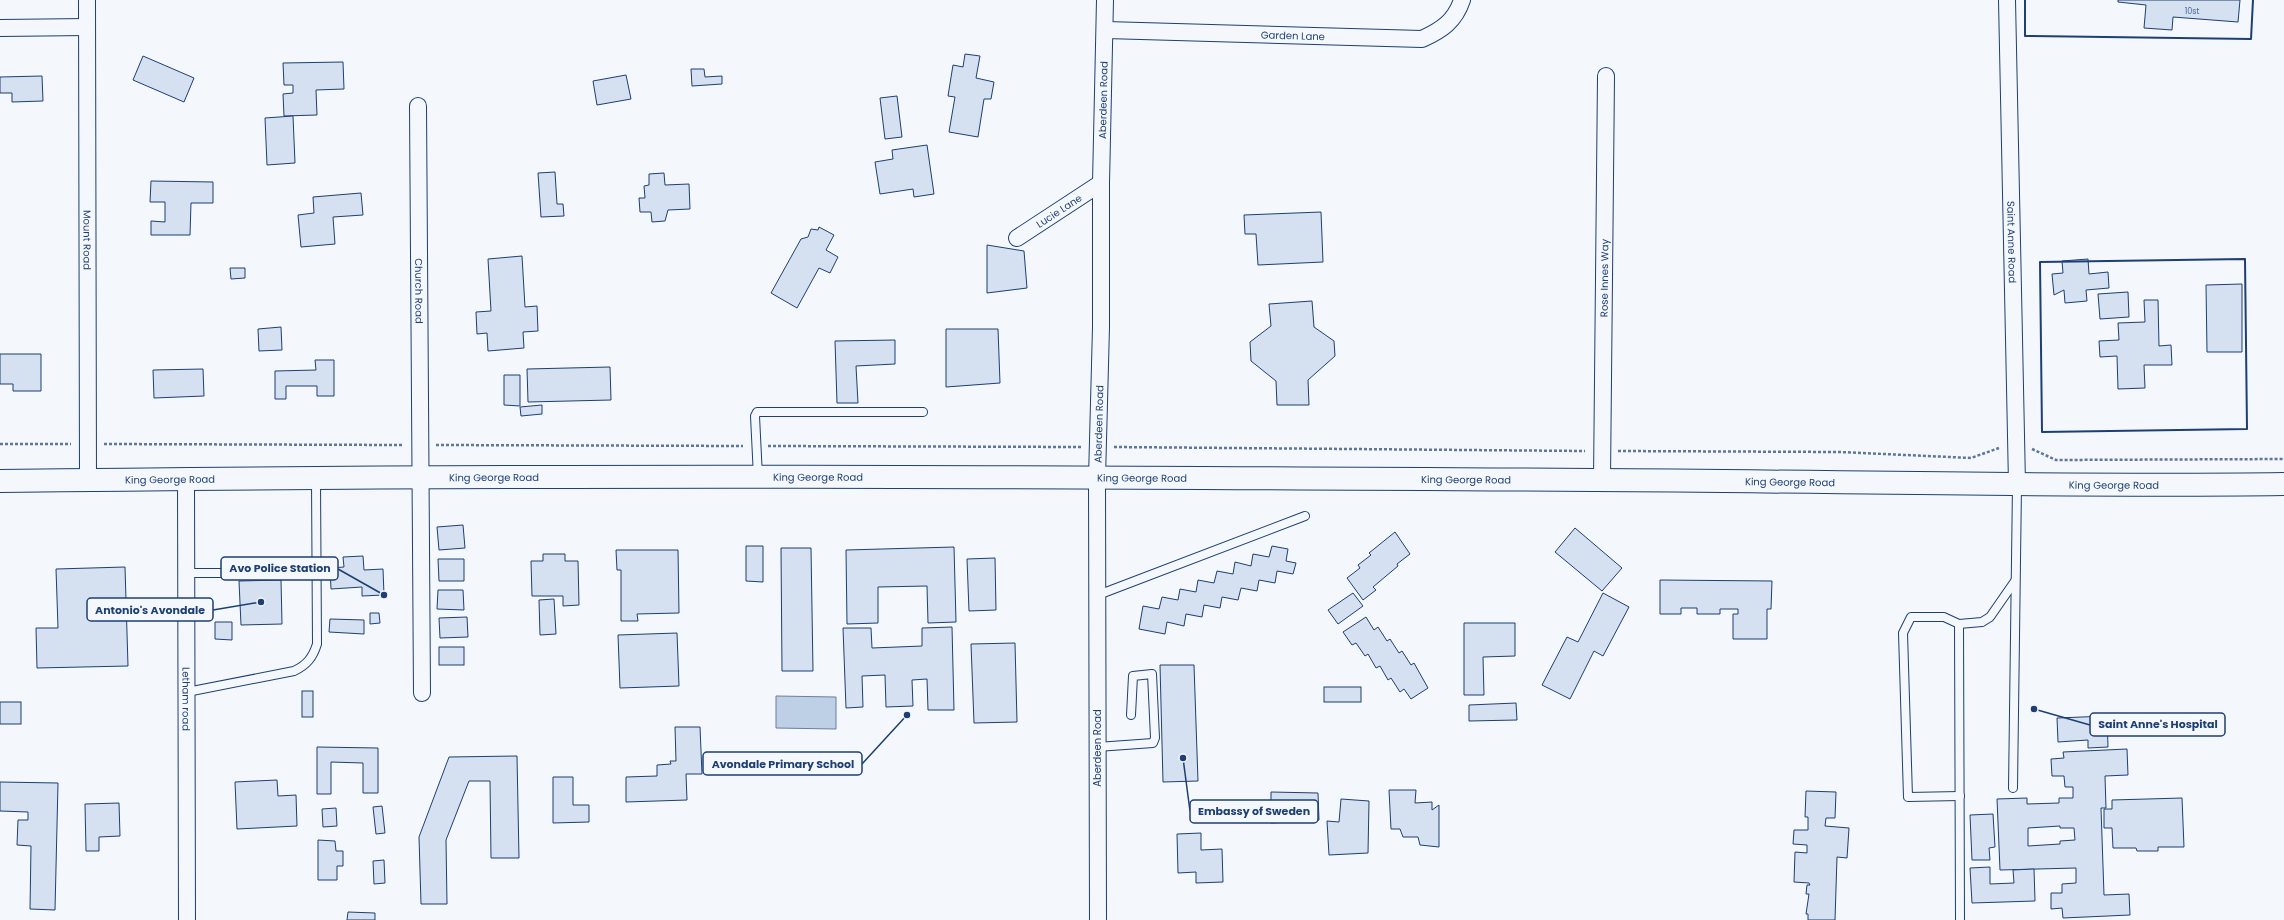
<svg xmlns="http://www.w3.org/2000/svg" width="2284" height="920" font-family="Poppins,sans-serif">
  <rect width="100%" height="100%" fill="#f4f7fb"/>
  <polygon fill="#bed0e5" stroke="#687fa3" points="776,696 836,697 836,729 776,728"/>
  <g fill="#d5e0f0" stroke="#1d3f73" fill-rule="evenodd">
    <polygon points="2118,0 2240,0 2238,22 2173,17 2172,30 2144,28 2146,5 2118,2"/>
    <polygon points="965,54 980,56 976,78 994,82 991,99 984,99 978,137 949,132 955,97 948,96 953,65 963,67"/>
    <polygon points="143,56 194,78 184,102 133,80"/>
    <polygon points="343,62 344,89 316,90 317,115 284,116 283,94 293,93 293,85 284,85 283,63"/>
    <polygon points="691,69 704,69 705,77 722,76 722,84 692,86"/>
    <polygon points="626,75 631,99 597,105 593,81"/>
    <polygon points="42,76 43,101 12,102 12,93 0,93 0,77"/>
    <polygon points="897,96 902,137 885,139 880,98"/>
    <polygon points="293,116 295,163 267,165 265,118"/>
    <polygon points="927,145 934,194 914,197 913,189 880,194 875,162 893,159 892,150"/>
    <polygon points="555,172 557,204 563,204 564,216 541,217 538,173"/>
    <polygon points="664,173 665,185 689,184 690,209 668,210 665,221 652,222 651,212 640,212 639,198 645,198 644,186 649,185 649,174"/>
    <polygon points="151,181 213,182 213,203 191,203 190,235 151,235 151,221 165,222 165,202 150,202"/>
    <polygon points="361,193 363,215 333,217 335,244 301,247 298,215 314,213 313,197"/>
    <polygon points="1321,212 1323,262 1258,265 1256,234 1245,234 1244,215"/>
    <polygon points="819,227 834,235 826,250 838,257 830,273 819,268 797,308 771,293 801,239 808,237 811,229 818,230"/>
    <polygon points="987,245 1024,251 1027,288 987,293"/>
    <polygon points="522,256 525,307 537,306 538,331 523,332 524,348 488,351 487,333 477,334 476,312 491,311 488,259"/>
    <polygon points="2088,259 2089,274 2108,272 2109,288 2086,290 2087,301 2065,303 2064,290 2054,295 2052,274 2063,273 2062,261"/>
    <polygon points="230,268 245,268 245,278 231,279"/>
    <polygon points="2242,284 2242,352 2207,352 2206,285"/>
    <polygon points="2128,292 2129,317 2100,319 2098,294"/>
    <polygon points="2144,300 2158,300 2159,346 2171,345 2172,365 2144,365 2145,388 2118,389 2117,356 2100,357 2099,341 2119,340 2118,323 2145,322"/>
    <polygon points="1312,301 1314,327 1334,341 1335,356 1308,380 1309,405 1277,405 1276,381 1251,361 1250,342 1271,326 1269,304"/>
    <polygon points="281,327 282,350 259,351 258,329"/>
    <polygon points="946,329 998,329 1000,383 946,387"/>
    <polygon points="895,340 895,364 856,366 858,403 837,403 835,341"/>
    <polygon points="0,354 41,354 41,391 13,391 13,384 0,384"/>
    <polygon points="315,360 334,360 334,396 317,396 317,386 286,386 286,399 275,399 275,371 316,370"/>
    <polygon points="610,367 611,400 528,402 527,369"/>
    <polygon points="203,369 204,396 154,398 153,370"/>
    <polygon points="504,375 520,375 520,406 504,405"/>
    <polygon points="542,405 542,414 521,416 520,407"/>
    <polygon points="463,525 465,548 439,550 437,527"/>
    <polygon points="1575,528 1622,568 1602,591 1555,552"/>
    <polygon points="1395,532 1410,554 1397,564 1398,566 1373,587 1376,590 1363,600 1347,578 1360,568 1358,565 1371,555 1369,553"/>
    <polygon points="746,546 763,546 763,582 746,581"/>
    <polygon points="1272,546 1288,549 1286,561 1296,563 1293,574 1277,571 1275,583 1259,580 1257,591 1241,588 1238,600 1222,597 1220,608 1204,605 1202,617 1186,614 1184,626 1167,622 1165,634 1139,629 1143,606 1159,609 1162,597 1178,600 1180,589 1196,592 1198,580 1214,583 1217,571 1233,574 1235,562 1251,566 1253,554 1269,557"/>
    <polygon points="954,547 956,622 928,623 927,586 878,587 878,623 847,624 846,550"/>
    <polygon points="781,548 811,548 813,671 782,671"/>
    <polygon points="616,550 678,550 679,613 637,614 638,621 621,621 621,570 617,570"/>
    <polygon points="543,554 565,554 565,561 578,561 579,605 563,606 563,596 532,596 531,561 543,561"/>
    <polygon points="363,556 364,570 383,569 384,595 362,596 362,587 331,589 330,568 344,567 343,557"/>
    <polygon points="995,558 996,610 969,611 967,559"/>
    <polygon points="438,559 464,559 464,581 439,581"/>
    <polygon points="125,567 128,666 37,668 36,628 58,628 56,569"/>
    <polygon points="281,580 282,624 241,625 239,581"/>
    <polygon points="1660,580 1772,581 1771,609 1767,609 1767,639 1733,639 1733,614 1738,614 1738,609 1720,609 1720,614 1697,614 1697,608 1681,608 1681,614 1660,614"/>
    <polygon points="438,590 463,590 464,610 437,609"/>
    <polygon points="1353,593 1363,606 1338,624 1328,610"/>
    <polygon points="1603,593 1629,607 1603,656 1594,651 1570,699 1542,685 1567,637 1578,642"/>
    <polygon points="554,599 556,634 540,635 539,600"/>
    <polygon points="370,613 379,613 380,623 370,624"/>
    <polygon points="467,617 468,637 440,638 439,618"/>
    <polygon points="1366,617 1374,630 1378,627 1387,641 1390,639 1399,653 1402,651 1411,665 1414,663 1428,688 1411,699 1404,689 1400,692 1391,678 1388,680 1380,666 1376,668 1368,654 1365,656 1356,643 1352,645 1343,632"/>
    <polygon points="330,619 364,620 364,634 329,632"/>
    <polygon points="215,622 232,622 232,640 215,639"/>
    <polygon points="1464,623 1515,623 1515,656 1483,657 1484,695 1464,695"/>
    <polygon points="952,627 954,710 928,710 927,679 912,680 913,706 886,707 885,675 862,676 863,707 846,708 843,628 871,628 872,648 922,646 922,628"/>
    <polygon points="677,633 679,686 620,688 618,635"/>
    <polygon points="1015,643 1017,722 974,723 971,644"/>
    <rect x="439" y="647" width="25" height="18"/>
    <polygon points="1160,665 1194,665 1198,781 1163,782"/>
    <rect x="1324" y="687" width="37" height="15"/>
    <rect x="302" y="691" width="11" height="26"/>
    <rect x="0" y="702" width="21" height="22"/>
    <polygon points="1516,703 1517,720 1469,721 1469,705"/>
    <polygon points="2107,716 2108,747 2088,748 2088,740 2058,742 2057,718"/>
    <polygon points="675,727 700,727 702,774 686,774 687,800 626,802 626,777 657,776 657,765 671,764 670,761 676,761"/>
    <polygon points="317,747 378,748 378,793 363,793 363,763 331,762 331,794 317,794"/>
    <path d="M2127,749L2128,775L2105,776L2106,808H2101L2104,895L2129,894L2130,915L2063,918L2062,908L2051,909V893H2062V884L2076,883V868L2000,870L1997,799L2027,798V804L2059,803V798H2073V787H2065L2064,776H2052L2051,759L2064,758L2063,752ZM2060,826V828H2074L2075,840L2060,841V844L2028,846V828Z"/>
    <polygon points="517,756 519,858 491,858 490,781 469,781 446,840 447,904 421,904 419,837 449,757"/>
    <polygon points="553,777 573,777 573,805 589,805 589,822 553,823"/>
    <polygon points="277,780 278,796 296,795 297,826 237,829 235,782"/>
    <polygon points="0,782 58,783 55,910 30,909 31,846 17,845 18,820 28,820 28,812 0,811"/>
    <polygon points="1389,790 1416,790 1415,803 1432,802 1432,810 1439,805 1439,847 1420,845 1418,837 1403,837 1400,829 1391,829"/>
    <polygon points="1806,791 1836,792 1835,818 1826,818 1825,826 1849,828 1847,858 1837,857 1835,920 1808,920 1808,914 1806,914 1809,894 1806,894 1807,885 1810,885 1809,883 1794,882 1795,852 1807,853 1807,845 1793,844 1794,830 1808,830 1808,817 1805,817"/>
    <polygon points="1271,792 1318,793 1319,820 1271,823"/>
    <polygon points="2182,798 2184,847 2158,847 2158,851 2137,851 2136,848 2113,848 2112,828 2104,828 2104,809 2112,809 2112,800"/>
    <polygon points="1341,799 1369,801 1368,853 1329,855 1327,821 1339,822"/>
    <polygon points="119,803 120,836 99,837 99,851 86,851 85,804"/>
    <polygon points="382,806 385,833 376,834 373,807"/>
    <polygon points="336,808 337,826 323,827 322,809"/>
    <polygon points="1993,814 1995,847 1989,848 1990,860 1972,860 1970,815"/>
    <polygon points="1201,833 1201,850 1222,849 1223,882 1196,883 1196,872 1178,873 1177,834"/>
    <polygon points="318,840 335,841 336,851 343,851 343,866 337,866 337,880 318,880"/>
    <polygon points="384,860 385,883 374,884 373,861"/>
    <polygon points="1990,867 1990,884 2014,883 2013,870 2034,869 2035,901 1972,903 1970,868"/>
    <polygon points="348,912 375,913 375,920 347,920"/>
  </g>
  <g fill="none" stroke-linecap="round" stroke-linejoin="round">
    <defs>
      <g id="lane">
        <polyline points="758,477 755,416 757,412 923,412"/>
        <polyline points="187,573 317,573"/>
        <polyline points="1098,595 1305,516"/>
        <polyline points="1959,624 1944,617 1911,617 1903,633 1908,797 1960,796"/>
        <path d="M187,692L294,671C307,665 313,657 317,644L316,480"/>
        <polyline points="1097,747 1153,743 1155,738 1152,674 1133,676 1131,715"/>
        <polyline points="2013,788 2017,485"/>
        <polyline points="1960,920 1959,624 1982,622 1990,617 2015,581"/>
      </g>
      <g id="street">
        <path id="s1" d="M87,0L88,480"/>
        <path id="s2" d="M2007,0L2017,484"/>
        <polyline points="0,28 87,27"/>
        <path id="s3" d="M1106,30L1422,39C1442,30 1455,21 1462,0"/>
        <path id="s4" d="M418,106L422,693"/>
        <path id="s5" d="M1017,238L1101,183"/>
        <path id="s6" d="M186,478L187,920"/>
        <path id="s7" d="M1602,480L1606,76"/>
        <path id="s8" d="M1098,920L1097,478L1101,327V183L1105,0"/>
      </g>
      <g id="secondary">
        <path id="s9" d="M0,481C532,474 1064,477 1595,480C1825,481 2054,487 2284,484"/>
      </g>
    </defs>
    <use href="#lane" stroke="#1d3f73" stroke-width="10"/>
    <use href="#street" stroke="#1d3f73" stroke-width="18"/>
    <use href="#secondary" stroke="#1d3f73" stroke-width="24"/>
    <g stroke="#5e769c" stroke-width="2.5" stroke-dasharray="3 2" stroke-linecap="butt">
      <polyline points="0,444 71,444"/>
      <polyline points="104,444 403,445"/>
      <polyline points="436,445 743,446"/>
      <polyline points="768,446 1081,447"/>
      <polyline points="1114,447 1585,451"/>
      <polyline points="2032,449 2056,460 2284,459"/>
      <polyline points="1618,451 1840,452 1971,458 1999,448"/>
    </g>
    <use href="#lane" stroke="#f4f7fb" stroke-width="8"/>
    <use href="#street" stroke="#f4f7fb" stroke-width="16"/>
    <use href="#secondary" stroke="#f4f7fb" stroke-width="22"/>
    <g stroke="#1d3f73" stroke-width="2">
      <polyline points="2025,0 2025,36 2251,39 2253,0"/>
      <polygon points="2245,259 2247,429 2042,432 2040,262"/>
    </g>
  </g>
  <g text-anchor="middle" dominant-baseline="central" stroke-width="3" stroke-linejoin="round" paint-order="stroke">
    <g font-size="8" fill="#4b6792">
      <text x="2192" y="11">10st</text>
    </g>
    <g font-size="10" fill="#1d3f73" stroke="#f4f7fb">
      <text stroke="none"><textPath href="#s3" startOffset="187">Garden Lane</textPath></text>
      <text stroke="none"><textPath href="#s8" startOffset="820">Aberdeen Road</textPath></text>
      <text stroke="none"><textPath href="#s5" startOffset="50">Lucie Lane</textPath></text>
      <text stroke="none"><textPath href="#s1" startOffset="240">Mount Road</textPath></text>
      <text stroke="none"><textPath href="#s2" startOffset="242">Saint Anne Road</textPath></text>
      <text stroke="none"><textPath href="#s7" startOffset="202">Rose Innes Way</textPath></text>
      <text stroke="none"><textPath href="#s4" startOffset="185">Church Road</textPath></text>
      <text stroke="none"><textPath href="#s8" startOffset="496">Aberdeen Road</textPath></text>
      <text stroke="none"><textPath href="#s9" startOffset="494">King George Road</textPath></text>
      <text stroke="none"><textPath href="#s9" startOffset="170">King George Road</textPath></text>
      <text stroke="none"><textPath href="#s9" startOffset="818">King George Road</textPath></text>
      <text stroke="none"><textPath href="#s9" startOffset="1142">King George Road</textPath></text>
      <text stroke="none"><textPath href="#s9" startOffset="1466">King George Road</textPath></text>
      <text stroke="none"><textPath href="#s9" startOffset="1790">King George Road</textPath></text>
      <text stroke="none"><textPath href="#s9" startOffset="2114">King George Road</textPath></text>
      <text stroke="none"><textPath href="#s6" startOffset="221">Letham road</textPath></text>
      <text transform="translate(1097 748) rotate(-90)">Aberdeen Road</text>
    </g>
  </g>
  <path fill="none" stroke="#1d3f73" stroke-width="1.5" d="M384 595L338 569M261 602L213 610M2034 709L2090 725M907 715L862 764M1183 758L1190 811"/>
  <g fill="#1d3f73" stroke="#f4f7fb" stroke-width="1.5">
    <circle cx="384" cy="595" r="4"/>
    <circle cx="261" cy="602" r="4"/>
    <circle cx="2034" cy="709" r="4"/>
    <circle cx="907" cy="715" r="4"/>
    <circle cx="1183" cy="758" r="4"/>
  </g>
  <g fill="#f4f7fb" stroke="#1d3f73" stroke-width="1.5">
    <rect x="221" y="557" width="117" height="23" rx="4"/>
    <rect x="87" y="598" width="126" height="23" rx="4"/>
    <rect x="2090" y="713" width="135" height="23" rx="4"/>
    <rect x="703" y="752" width="159" height="23" rx="4"/>
    <rect x="1190" y="800" width="128" height="23" rx="4"/>
  </g>
  <g font-size="11" text-anchor="middle" font-weight="bold" fill="#1d3f73">
    <text x="280" y="572">Avo Police Station</text>
    <text x="150" y="614">Antonio's Avondale</text>
    <text x="2158" y="728">Saint Anne's Hospital</text>
    <text x="783" y="768">Avondale Primary School</text>
    <text x="1254" y="815">Embassy of Sweden</text>
  </g>
</svg>
